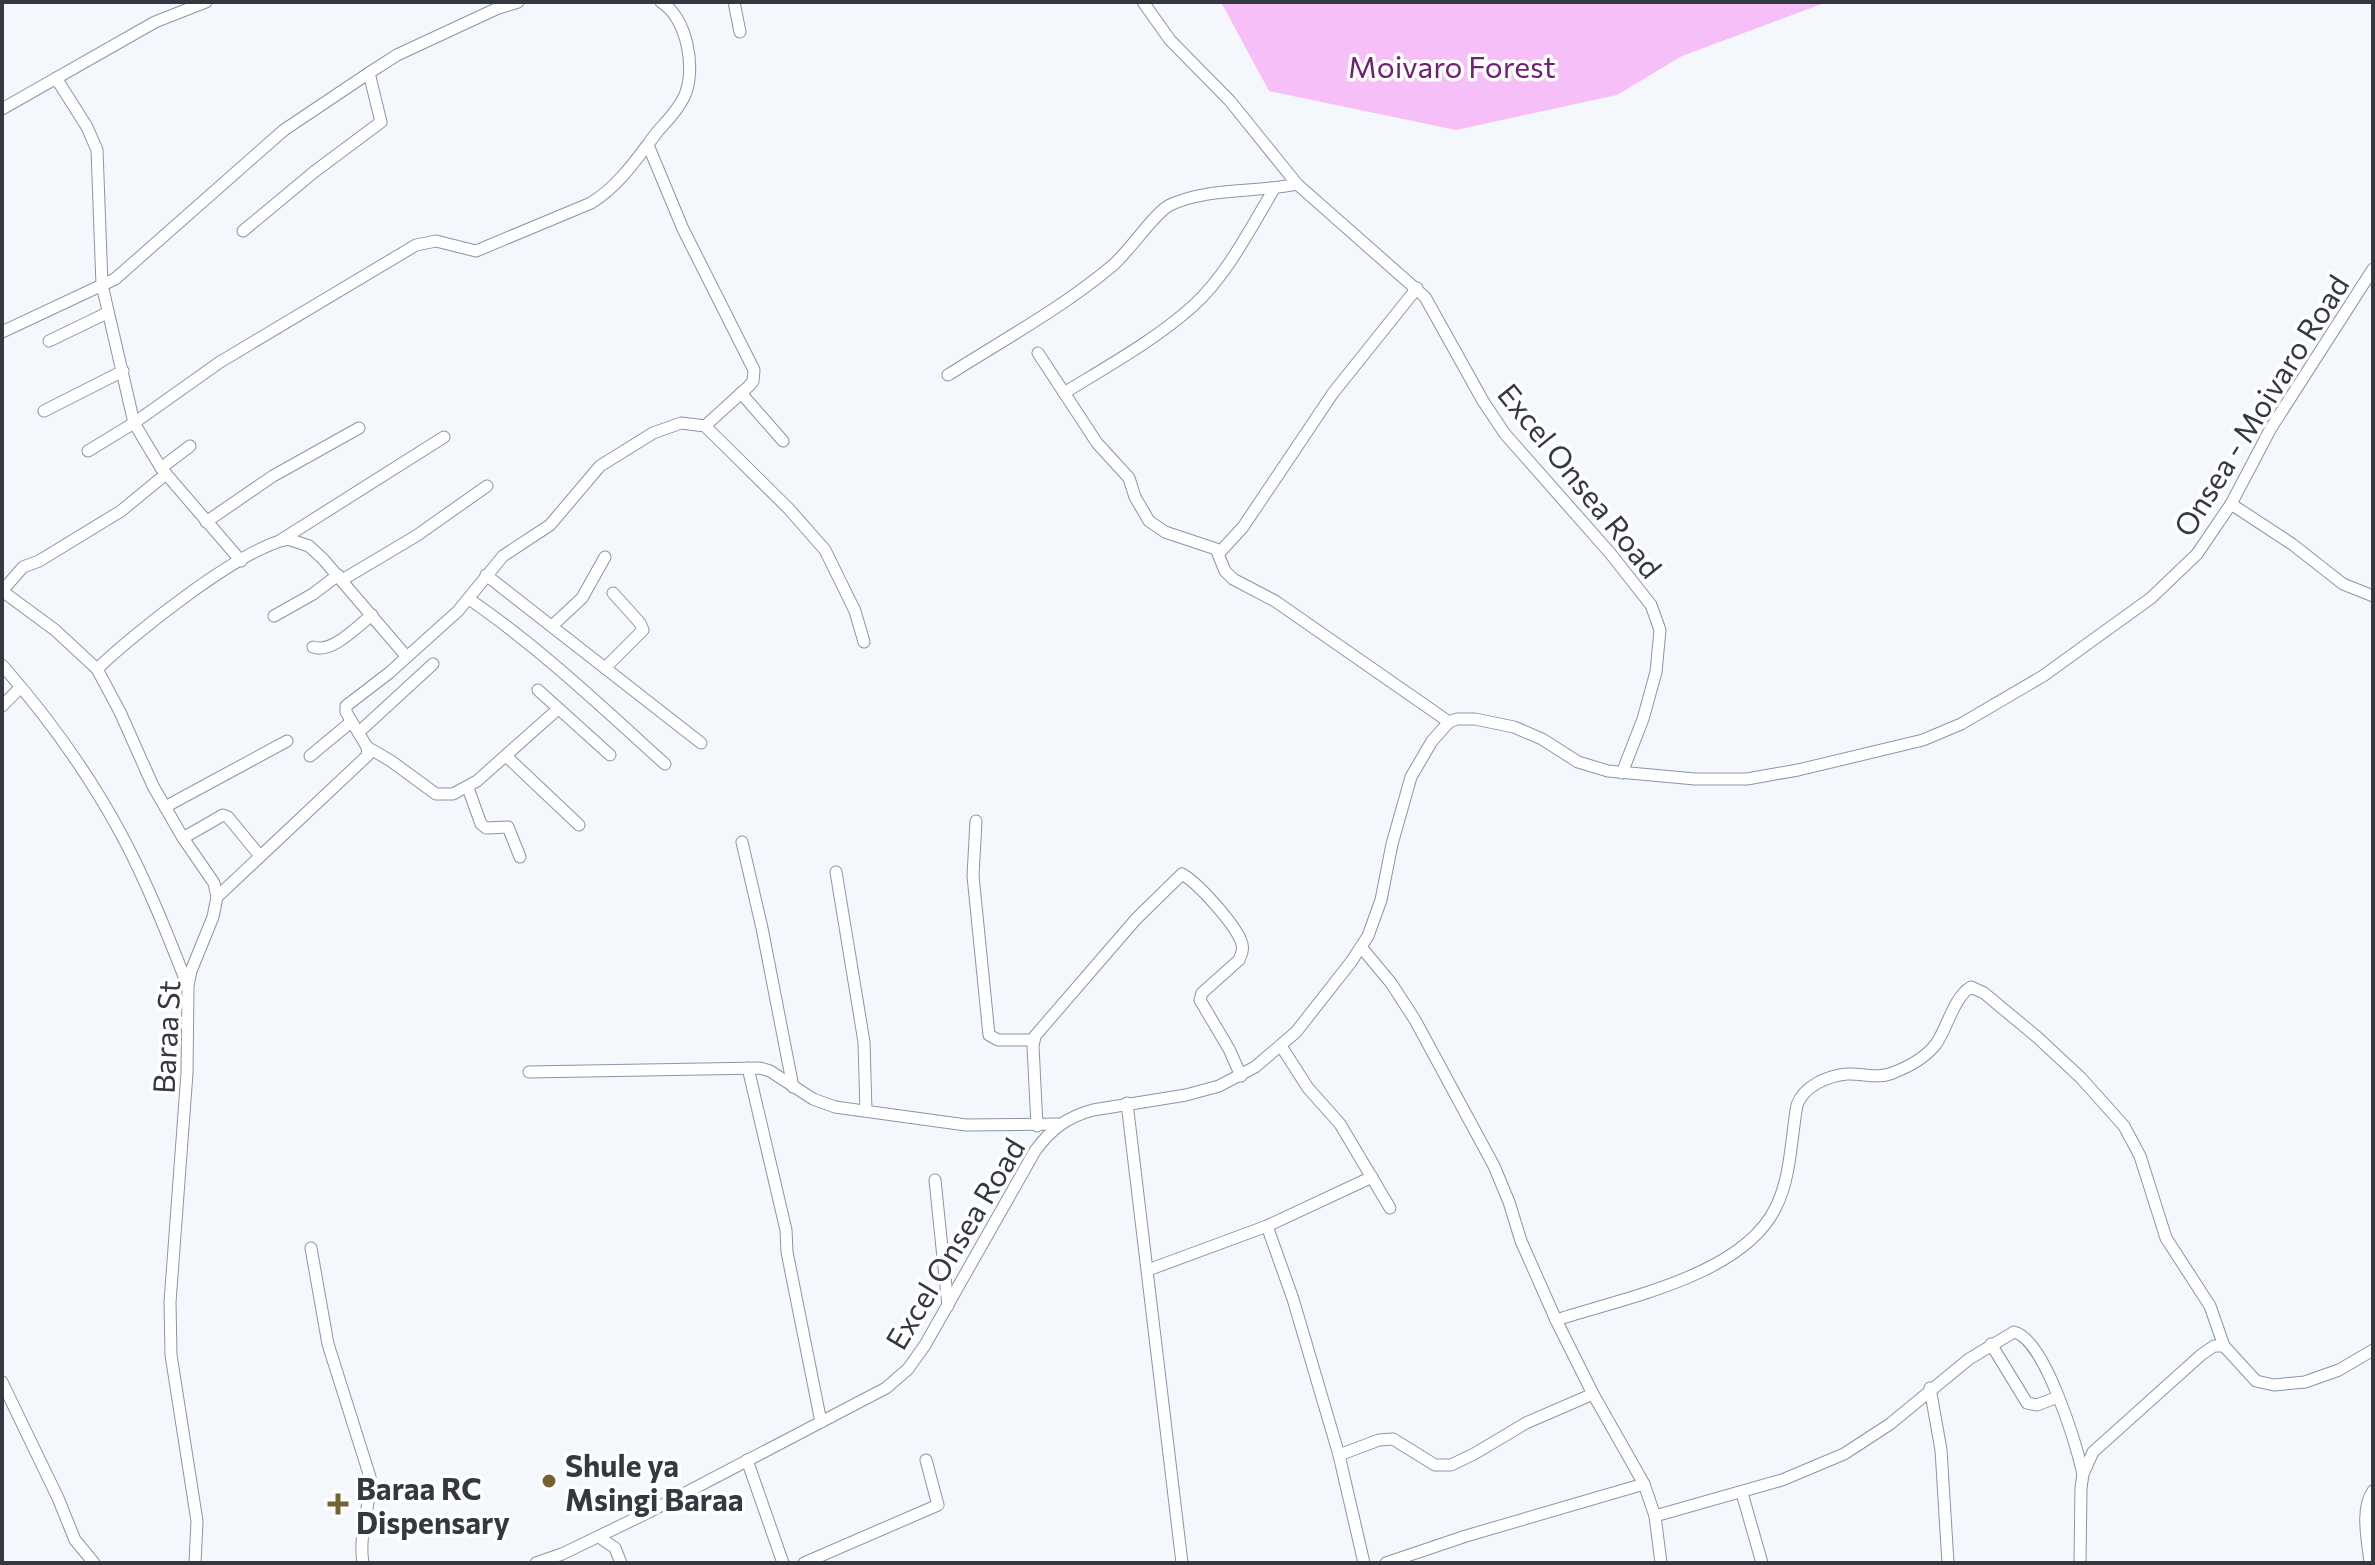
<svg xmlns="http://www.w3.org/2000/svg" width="2375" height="1565" font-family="Commissioner,sans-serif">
  <rect width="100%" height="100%" fill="#f4f7fb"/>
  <polygon fill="#f7bff8" points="1221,2 1827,2 1682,56 1617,95 1456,130 1269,91"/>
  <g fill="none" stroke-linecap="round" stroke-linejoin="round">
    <defs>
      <g id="street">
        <polyline points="734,2 740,32"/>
        <polyline points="1143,2 1170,40 1230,101 1297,184 1425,297 1483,401 1505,434 1610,553 1651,605 1660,630 1656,672 1643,719 1622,773"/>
        <polyline points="56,78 87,127 97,150 102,285 134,423 161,468 241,561"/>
        <polyline points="2,109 155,22 206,2"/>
        <polyline points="648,145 683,229 754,370 753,381 749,386 705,426"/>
        <polyline points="243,231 314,172 381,122 369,73"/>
        <polyline points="2,332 115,279 284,130 369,73 397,55 496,9 518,2"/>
        <polyline points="49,341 107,313"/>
        <polyline points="1038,353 1097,443 1129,478 1135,497 1149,521 1165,532 1216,549 1225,571 1233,579 1275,601 1449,722"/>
        <path d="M948,375C1003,340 1062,308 1112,266C1129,252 1155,212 1170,205C1208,187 1257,193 1297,184"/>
        <polyline points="741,393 783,441"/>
        <path d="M1064,393C1108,366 1155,340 1193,306C1227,275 1250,229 1274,189"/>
        <polyline points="44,411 123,371"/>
        <path d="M88,451L134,423L220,362L416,245L436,241L476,251L591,203C620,185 637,158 658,131C667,121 678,110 684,97C697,70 687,17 661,2"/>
        <polyline points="161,468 190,446"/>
        <polyline points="166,474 121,511 39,561 23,567 2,591 55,630 97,669 120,712 153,786 183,838 214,883 217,897 213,917 191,971 188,986 187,1073 170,1302 171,1355 197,1521 195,1563"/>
        <polyline points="2231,504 2292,544 2343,584 2373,596"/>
        <polyline points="206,522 273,476 359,428"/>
        <polyline points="281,540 444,437"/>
        <polyline points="1220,552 1243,527 1333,393 1417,288"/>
        <polyline points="486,575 701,743"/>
        <polyline points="342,580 416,536 487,486"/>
        <path d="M469,599C540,648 601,706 665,764"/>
        <polyline points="274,616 313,594 338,575"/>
        <polyline points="552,626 582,598 605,557"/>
        <path d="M313,647C332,654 356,627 372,615"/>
        <path d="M2,665C46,715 88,773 120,832C146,880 167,933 187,984"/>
        <polyline points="605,668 643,630 640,623 613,593"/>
        <path d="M97,669C133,634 241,548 288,539L309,546L323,559L406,656"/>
        <polyline points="538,690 610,755"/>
        <polyline points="2,706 20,688"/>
        <polyline points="359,732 433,664"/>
        <polyline points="367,747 391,761 436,794 453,794 477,781 558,709"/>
        <polyline points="310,756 351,722"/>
        <polyline points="506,756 579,825"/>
        <polyline points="468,788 481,824 486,828 508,827 520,857"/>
        <polyline points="165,807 287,741"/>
        <polyline points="976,821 973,876 989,1035 998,1040 1034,1040"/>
        <polyline points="183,838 223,815 228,817 260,856"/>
        <polyline points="742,842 762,928 793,1087"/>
        <polyline points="836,872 864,1042 866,1111"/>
        <polyline points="217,897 368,755 367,747 346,712 346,706 389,673 458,611 503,556 550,525 600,466 653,433 681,423 705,426 789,509 825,550 855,611 864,642"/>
        <polyline points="1361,947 1391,983 1415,1020 1494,1166 1509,1202 1521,1241 1556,1320 1593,1394 1644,1484 1655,1516 1661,1563"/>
        <polyline points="1281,1046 1308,1088 1340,1124 1390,1208"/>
        <polyline points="748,1068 786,1230 787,1252 821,1422"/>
        <polyline points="529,1072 760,1068 770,1071 813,1099 835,1107 966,1125 1059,1124"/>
        <polyline points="1127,1103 1182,1563"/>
        <path d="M1037,1126L1033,1046L1035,1036L1136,919L1182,874C1198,883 1234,923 1241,941C1244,948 1242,953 1239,960L1202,993L1200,1000L1229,1049L1241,1076"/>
        <polyline points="935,1180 948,1306"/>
        <polyline points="1267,1226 1293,1299 1339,1455 1364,1563"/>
        <path d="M311,1248L328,1344L370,1477C371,1506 358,1534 363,1563"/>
        <polyline points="1148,1270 1267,1226 1372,1177"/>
        <path d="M1556,1320C1623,1298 1743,1276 1776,1207C1791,1177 1791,1138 1797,1105C1804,1086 1827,1076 1847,1074C1865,1073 1878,1080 1895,1072C1910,1066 1926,1057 1936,1044C1948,1027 1953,998 1971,987L1984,993L2037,1037L2081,1078L2124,1126L2140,1156L2166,1238L2210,1306L2224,1346L2256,1381L2274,1385L2305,1382L2339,1370L2373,1350"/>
        <polyline points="1991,1344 2027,1403 2037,1405 2058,1397"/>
        <polyline points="2,1382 58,1498 75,1540 94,1563"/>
        <polyline points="1930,1388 1941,1450 1948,1563"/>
        <polyline points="1339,1455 1379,1440 1393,1439 1435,1465 1451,1465 1474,1454 1526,1423 1593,1394"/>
        <polyline points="747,1460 783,1563"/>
        <polyline points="1742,1493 1762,1563"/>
        <path d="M1655,1516L1782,1480L1844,1454L1890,1424L1969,1359L2014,1332C2045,1339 2076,1444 2083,1474"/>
        <polyline points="599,1537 615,1548 621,1563"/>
        <path d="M536,1563L562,1554L647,1513L886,1388L908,1369L925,1345L1035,1151C1051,1129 1067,1117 1093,1110L1186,1095L1219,1086L1255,1067L1296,1032L1351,962L1368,936L1381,900L1392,844L1411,777L1432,741L1449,722L1457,719H1475L1514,727L1542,739L1578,762L1608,771L1695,779H1747L1798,770L1923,740L1961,724L2043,676L2151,598L2197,554L2231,504L2271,428L2373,269"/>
        <polyline points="804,1563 938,1505 926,1460"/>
        <polyline points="1386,1563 1466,1536 1644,1484"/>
        <polyline points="2080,1563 2081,1488 2083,1474 2093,1452 2201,1355 2214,1346 2224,1346"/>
        <path d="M2370,1563C2368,1542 2360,1509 2373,1491"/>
      </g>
    </defs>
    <use href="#street" stroke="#8996a8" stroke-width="13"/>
    <use href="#street" stroke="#fff" stroke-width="11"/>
  </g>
  <g fill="#746230" stroke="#fff" stroke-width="3">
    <circle cx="549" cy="1481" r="8"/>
    <path d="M334 1492h8v8h8v8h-8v8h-8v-8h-8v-8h8z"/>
  </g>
  <g text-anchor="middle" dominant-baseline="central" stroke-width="7" stroke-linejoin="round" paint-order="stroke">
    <g font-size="30" fill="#711f74" stroke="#fff">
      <text x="1452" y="65">Moivaro Forest</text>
    </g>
    <g font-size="30" fill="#343941" stroke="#fff">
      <text transform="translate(2260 405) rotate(-58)">Onsea - Moivaro Road</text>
      <text transform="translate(1581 480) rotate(51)">Excel Onsea Road</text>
      <text transform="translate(165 1037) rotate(-87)">Baraa St</text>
      <text transform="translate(954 1243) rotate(-59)">Excel Onsea Road</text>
    </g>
    <g font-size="30" font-weight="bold" fill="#343941" stroke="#fff" text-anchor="start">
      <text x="565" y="1464">Shule ya<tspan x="565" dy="34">Msingi Baraa</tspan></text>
      <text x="356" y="1487">Baraa RC<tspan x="356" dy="34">Dispensary</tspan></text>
    </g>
  </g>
  <rect width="2375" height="1565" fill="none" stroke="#343941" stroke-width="8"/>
</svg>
